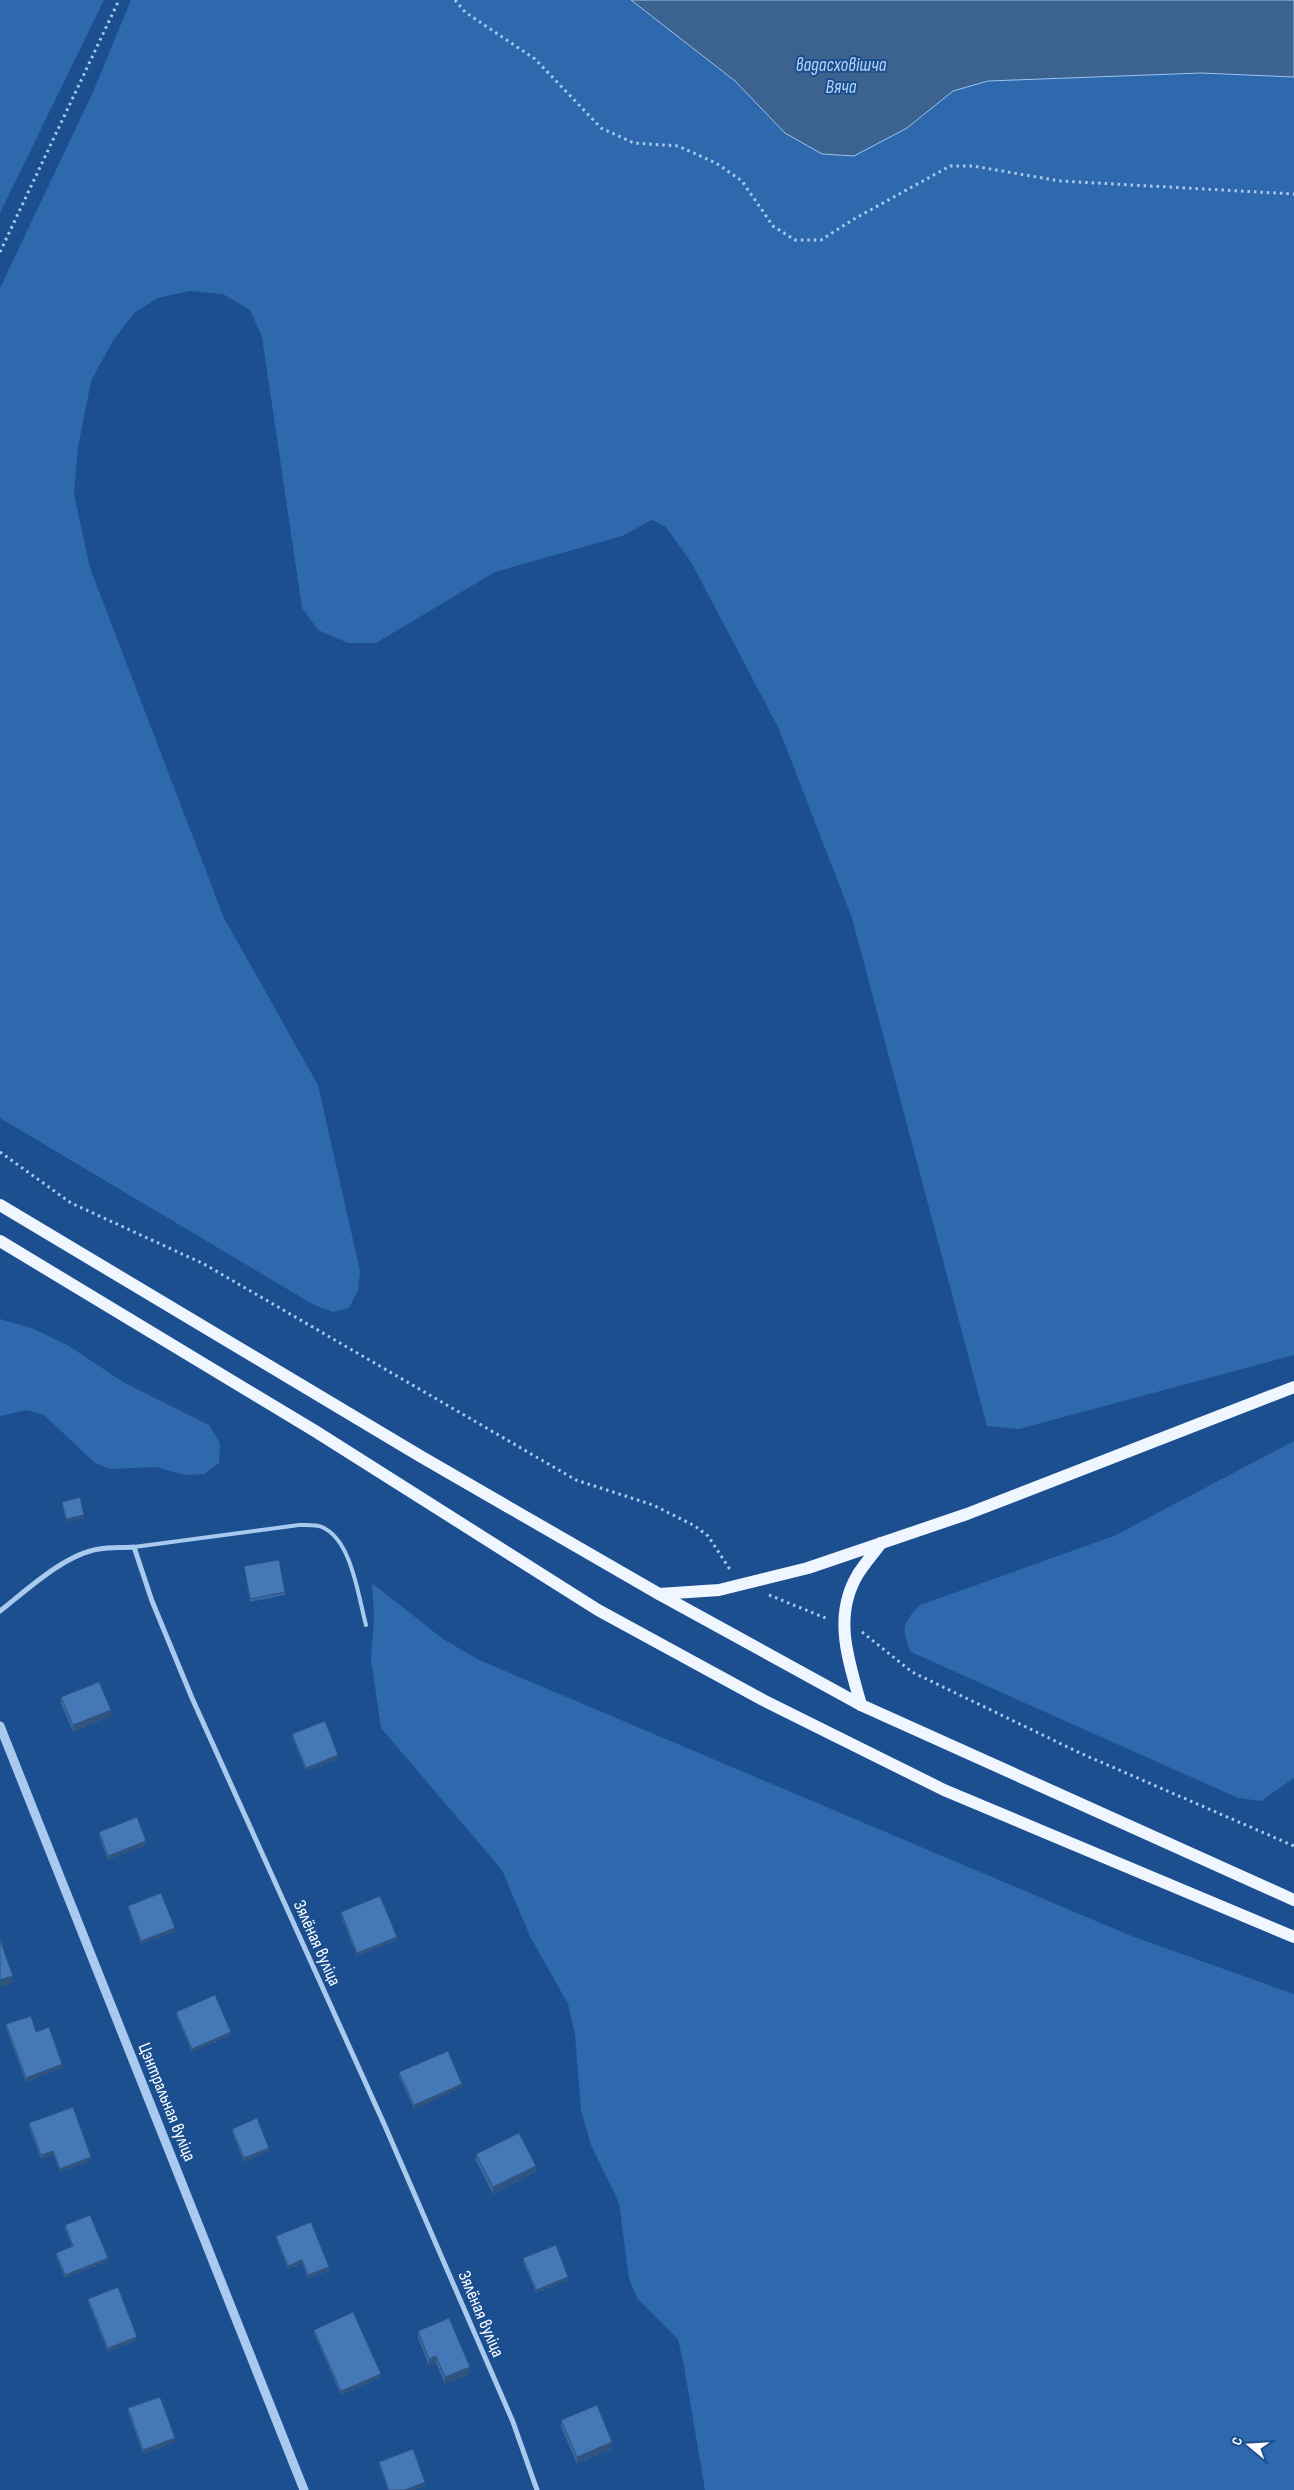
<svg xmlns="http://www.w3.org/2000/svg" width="1294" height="2490" font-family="'Sofia Sans Condensed',sans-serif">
  <rect width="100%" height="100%" fill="#1b4f8f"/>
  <g fill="#2e69ad">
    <polygon points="0,0 104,0 0,213"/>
    <polygon points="131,0 631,0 735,81 785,133 907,128 953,90 988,81 1201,73 1294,77 1294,1355 1019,1429 987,1426 852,918 779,729 691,562 666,527 652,520 622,536 495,572 376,643 348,643 318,630 302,608 262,337 250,310 223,294 189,291 158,298 134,313 113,341 91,381 78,447 74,494 90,568 224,918 318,1085 360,1271 358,1290 349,1308 333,1312 314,1305 0,1118 0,288 93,92"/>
    <polygon points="0,1319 34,1329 69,1346 123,1382 209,1425 220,1443 219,1463 204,1474 185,1475 156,1467 110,1469 95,1463 44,1415 27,1410 0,1416"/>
    <path d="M1294,1441V1778L1261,1801L1238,1798L911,1652C901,1630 902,1623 920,1605L1114,1536Z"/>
    <polygon points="372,1583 443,1639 479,1660 1129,1935 1294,1994 1294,2490 705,2490 684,2366 678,2339 637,2298 629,2279 619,2203 591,2145 581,2110 575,2035 568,2004 530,1936 502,1870 381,1728 371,1659 374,1617"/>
  </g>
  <polygon fill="#3c6290" stroke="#9cc4f0" points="631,0 1294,0 1294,77 1201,73 988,81 953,91 907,128 854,156 822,154 785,133 735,81"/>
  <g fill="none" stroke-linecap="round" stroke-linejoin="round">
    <g stroke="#a9c9ee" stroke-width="3" stroke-dasharray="2.5 4" stroke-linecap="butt">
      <polyline points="455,0 465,12 535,59 601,128 634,143 678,146 716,163 742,181 773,226 795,240 821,240 854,219 950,166 973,166 1060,181 1294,194"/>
      <polyline points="0,252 119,0"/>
      <polyline points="0,1152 71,1203 204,1264 576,1480 653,1505 695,1526 708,1536 731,1571"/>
      <polyline points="769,1595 828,1619"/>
      <polyline points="862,1632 912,1672 1080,1753 1294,1846"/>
    </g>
    <path stroke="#a9c9ee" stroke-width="4" d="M134,1547L299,1525C306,1525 315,1524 322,1527C352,1540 358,1596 366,1625"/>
    <path stroke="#a9c9ee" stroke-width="5" d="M0,1611C27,1590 65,1554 99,1549C110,1547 123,1548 134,1547L152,1601L192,1698L385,2126L513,2422L537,2490"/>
    <polyline stroke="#a9c9ee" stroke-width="9" points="0,1726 304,2490"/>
    <g stroke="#f0f6ff" stroke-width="12">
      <polyline points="0,1205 420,1456 659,1594 861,1705 1294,1900"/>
      <polyline points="0,1241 315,1431 598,1610 763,1700 944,1790 1294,1937"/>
      <polyline points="659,1594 719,1590 808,1568 967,1514 1294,1387"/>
      <path d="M861,1705C849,1661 832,1617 858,1574C865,1563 874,1553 881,1543"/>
    </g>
  </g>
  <g fill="#3a679d">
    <polygon points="244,1566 285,1592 285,1595 250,1602"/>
    <polygon points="61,1697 111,1716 73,1732 61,1704"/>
    <polygon points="292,1734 338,1759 306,1771 292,1737"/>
    <polygon points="99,1832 146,1845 108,1860 99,1836"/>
    <polygon points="128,1906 175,1932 141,1944 128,1909"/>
    <polygon points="341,1912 397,1940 357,1956 341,1916"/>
    <polygon points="176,2012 231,2035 192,2052 176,2015"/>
    <polygon points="6,2024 36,2032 62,2068 26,2082 6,2028"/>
    <polygon points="399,2072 462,2087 414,2109 399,2076"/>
    <polygon points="29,2123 91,2161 60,2172 53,2154 41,2159 29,2127"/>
    <polygon points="232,2129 269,2151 244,2162 232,2132"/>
    <polygon points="476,2154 536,2172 493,2194 476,2161"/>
    <polygon points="65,2225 108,2261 65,2278 56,2256 56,2253 72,2246 65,2229"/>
    <polygon points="276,2236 329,2271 308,2279 302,2263 288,2269 276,2239"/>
    <polygon points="523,2258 568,2280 536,2293 523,2262"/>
    <polygon points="88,2299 137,2340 108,2352 88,2302"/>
    <polygon points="314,2330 381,2377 341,2395 314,2333"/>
    <polygon points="418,2331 470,2374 445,2384 436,2363 429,2366 418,2338"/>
    <polygon points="128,2408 175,2442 143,2454 128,2412"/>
    <polygon points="561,2420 612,2449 577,2464 561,2427"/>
    <polygon points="379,2462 425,2486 414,2490 388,2490 379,2465"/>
  </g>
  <g fill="#305480">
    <polygon points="84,1515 84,1518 66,1523 66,1519"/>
    <polygon points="111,1710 111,1716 73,1732 73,1725"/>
    <polygon points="338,1755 338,1759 306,1771 306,1768"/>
    <polygon points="146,1841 146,1845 108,1860 108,1856"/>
    <polygon points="175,1928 175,1932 141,1944 141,1941"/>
    <polygon points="397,1937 397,1940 357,1956 357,1953"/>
    <polygon points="13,1976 13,1983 0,1987 0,1980"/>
    <polygon points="231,2032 231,2035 192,2052 192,2049"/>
    <polygon points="62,2064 62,2068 26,2082 26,2078"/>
    <polygon points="462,2084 462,2087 414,2109 414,2105"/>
    <polygon points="269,2148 269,2151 244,2162 244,2158"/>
    <polygon points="53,2151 53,2154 41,2159 41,2155"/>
    <polygon points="91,2157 91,2161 60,2172 60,2169"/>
    <polygon points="536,2166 536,2172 493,2194 493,2187"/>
    <polygon points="108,2258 108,2261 65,2278 65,2275"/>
    <polygon points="302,2260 302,2263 288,2269 288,2266"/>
    <polygon points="329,2267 329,2271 308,2279 308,2275"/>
    <polygon points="568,2277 568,2280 536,2293 536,2290"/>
    <polygon points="137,2337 137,2340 108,2352 108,2348"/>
    <polygon points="436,2356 436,2363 429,2366 429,2359"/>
    <polygon points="470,2367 470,2374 445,2384 445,2377"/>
    <polygon points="381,2374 381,2377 341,2395 341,2391"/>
    <polygon points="175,2438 175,2442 143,2454 143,2450"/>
    <polygon points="612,2442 612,2449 577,2464 577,2457"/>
    <polygon points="425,2482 425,2486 414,2490 405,2490"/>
  </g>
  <g fill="#4478b7" stroke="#305480">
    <polygon points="80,1497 84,1515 66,1519 62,1502"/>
    <polygon points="279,1560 285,1592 250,1599 244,1566"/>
    <polygon points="99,1682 111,1710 73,1725 61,1697"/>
    <polygon points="325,1721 338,1755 306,1768 292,1734"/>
    <polygon points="137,1817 146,1841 108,1856 99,1832"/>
    <polygon points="161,1893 175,1928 141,1941 128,1906"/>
    <polygon points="380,1896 397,1937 357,1953 341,1912"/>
    <polygon points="0,1940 13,1976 0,1980"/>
    <polygon points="215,1995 231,2032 192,2049 176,2012"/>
    <polygon points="31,2016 36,2032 49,2027 62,2064 26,2078 6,2024"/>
    <polygon points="448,2051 462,2084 414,2105 399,2072"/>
    <polygon points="73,2107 91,2157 60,2169 53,2151 41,2155 29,2123"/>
    <polygon points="257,2118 269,2148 244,2158 232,2129"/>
    <polygon points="519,2133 536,2166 493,2187 476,2154"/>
    <polygon points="90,2215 108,2258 65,2275 56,2253 73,2246 65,2225"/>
    <polygon points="311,2222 329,2267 308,2275 302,2260 288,2266 276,2236"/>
    <polygon points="556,2245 568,2277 536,2290 523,2258"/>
    <polygon points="118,2287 137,2337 108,2348 88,2299"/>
    <polygon points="353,2312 381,2374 341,2391 314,2330"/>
    <polygon points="449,2318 470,2367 445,2377 436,2356 429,2359 418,2331"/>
    <polygon points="160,2397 175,2438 143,2450 128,2408"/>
    <polygon points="597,2405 612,2442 577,2457 561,2420"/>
    <polygon points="413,2449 425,2482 405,2490 389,2490 379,2462"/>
  </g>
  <g text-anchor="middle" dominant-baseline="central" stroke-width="4" stroke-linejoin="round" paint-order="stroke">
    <g font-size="18" fill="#fff" stroke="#1b4f8f">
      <text transform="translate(317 1943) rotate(66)">Зялёная вуліца</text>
      <text transform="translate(167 2102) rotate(68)">Цэнтральная вуліца</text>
      <text transform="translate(481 2314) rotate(67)">Зялёная вуліца</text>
    </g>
    <g font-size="19" font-style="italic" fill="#b5d3f5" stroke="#1b4f8f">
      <text x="841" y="65">вадасховішча<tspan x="841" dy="22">Вяча</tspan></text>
    </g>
  </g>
  <g transform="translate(1249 2445) rotate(288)" stroke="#1b4f8f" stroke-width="4" paint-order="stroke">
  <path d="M0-4L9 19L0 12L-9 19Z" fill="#ffffff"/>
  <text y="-8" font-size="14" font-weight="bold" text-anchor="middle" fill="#ffffff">С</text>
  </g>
</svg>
